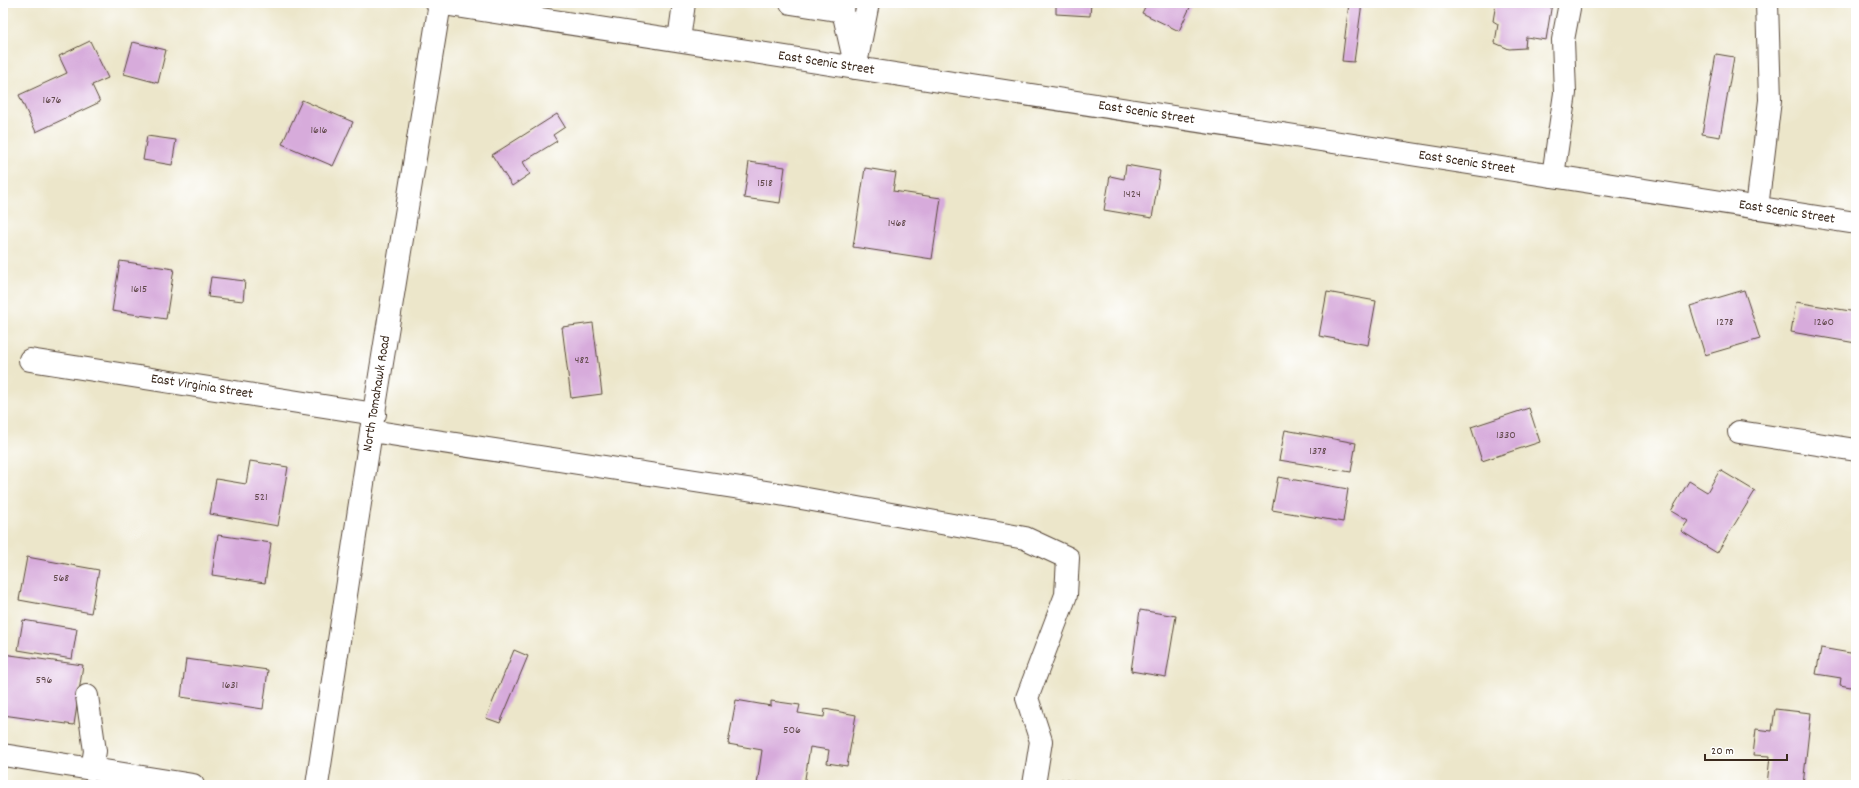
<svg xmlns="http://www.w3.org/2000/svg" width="1859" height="788" font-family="Dekko,sans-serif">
  <rect width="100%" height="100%" fill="#fff"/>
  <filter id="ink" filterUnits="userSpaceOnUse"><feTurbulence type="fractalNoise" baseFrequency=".025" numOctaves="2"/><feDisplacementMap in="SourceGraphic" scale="8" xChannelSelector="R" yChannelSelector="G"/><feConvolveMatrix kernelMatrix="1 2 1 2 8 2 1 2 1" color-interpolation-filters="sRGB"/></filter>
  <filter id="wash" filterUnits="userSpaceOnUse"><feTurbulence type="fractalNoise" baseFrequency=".012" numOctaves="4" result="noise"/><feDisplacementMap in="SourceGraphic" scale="16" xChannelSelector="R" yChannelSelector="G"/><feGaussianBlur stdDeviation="0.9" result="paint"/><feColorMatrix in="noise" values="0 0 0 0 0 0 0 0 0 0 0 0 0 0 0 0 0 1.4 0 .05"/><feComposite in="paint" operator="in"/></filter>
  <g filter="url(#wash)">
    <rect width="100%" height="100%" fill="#ece6ca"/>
    <g id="blocks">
      <g fill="#d7abdb">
        <polygon points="1056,3 1091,3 1090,16 1056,14"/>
        <polygon points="1147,3 1192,3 1179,31 1142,13"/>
        <polygon points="1349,3 1362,3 1354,62 1342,61"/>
        <polygon points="1496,3 1552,3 1546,40 1526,37 1525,48 1509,49 1495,43 1498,24 1493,21"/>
        <polygon points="90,41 108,78 92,85 100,102 36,132 19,95 67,73 59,56"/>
        <polygon points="133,42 166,50 158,83 124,74"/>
        <polygon points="1716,54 1734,57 1720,137 1702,134"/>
        <polygon points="302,100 353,122 333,166 282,144"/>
        <polygon points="557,114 565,127 553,135 557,141 523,162 530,174 512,186 492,155"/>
        <polygon points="147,136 176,140 172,165 143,160"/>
        <polygon points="749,162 785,167 780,203 744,198"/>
        <polygon points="1126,165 1160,171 1152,218 1104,210 1110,176 1124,179"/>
        <polygon points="865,168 896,173 893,191 941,198 932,259 853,247"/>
        <polygon points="120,261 174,269 166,319 112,311"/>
        <polygon points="211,277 245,281 243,301 208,297"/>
        <polygon points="1744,290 1760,339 1705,355 1690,306"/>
        <polygon points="1327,292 1376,301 1368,345 1319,336"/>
        <polygon points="1796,302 1856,312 1856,343 1791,332"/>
        <polygon points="593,323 602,394 571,398 562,327"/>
        <polygon points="1529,408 1540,442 1482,461 1471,427"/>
        <polygon points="1285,430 1356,443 1351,472 1279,460"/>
        <polygon points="250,461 288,467 278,526 210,514 216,479 246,484"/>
        <polygon points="1720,470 1755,491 1717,553 1681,531 1688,521 1671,511 1689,481 1707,492"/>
        <polygon points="1278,477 1348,489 1343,522 1272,510"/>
        <polygon points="218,535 271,543 265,583 212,575"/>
        <polygon points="27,557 99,570 91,613 19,600"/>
        <polygon points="1140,610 1176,616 1166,677 1131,671"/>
        <polygon points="23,620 77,629 72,659 18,650"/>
        <polygon points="1821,648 1856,654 1856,688 1840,685 1841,678 1816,674"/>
        <polygon points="514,650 528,656 500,723 486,718"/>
        <polygon points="3,654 83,665 74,725 3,715"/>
        <polygon points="186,659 268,670 263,709 181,697"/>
        <polygon points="736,700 771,706 771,701 800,705 798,713 824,717 825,709 856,715 847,766 827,763 829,750 810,747 804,785 757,785 762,750 728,744"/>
        <polygon points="1775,709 1811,713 1803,785 1767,785 1770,756 1753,755 1756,729 1772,731"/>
        <polygon points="1061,779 1089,784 1089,785 1060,785"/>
      </g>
    </g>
  </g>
  <g filter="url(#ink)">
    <use href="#blocks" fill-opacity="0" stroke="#564638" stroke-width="1"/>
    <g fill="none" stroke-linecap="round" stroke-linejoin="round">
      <defs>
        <g id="minor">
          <path id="s1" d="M437,3L1856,223"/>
          <polyline points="791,3 843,11"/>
          <polyline points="844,3 843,11 856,68"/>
          <polyline points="679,40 684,3"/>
          <polyline points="857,59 868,3"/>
          <polyline points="1553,176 1565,93 1563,40 1570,3"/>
          <polyline points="1757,208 1770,100 1767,3"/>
          <path id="s2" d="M30,360L375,414"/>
          <polyline points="371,431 779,494 1025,538 1068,558 1066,595 1027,698 1041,741 1034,785"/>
          <polyline points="1739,432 1856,450"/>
          <polyline points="87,696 95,751 92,769"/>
          <polyline points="3,755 193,785"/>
          <path id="s3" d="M317,785L371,431L440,3"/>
        </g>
      </defs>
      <use href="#minor" stroke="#564638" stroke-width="24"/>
      <use href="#minor" stroke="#fff" stroke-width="22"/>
    </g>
  </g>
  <g text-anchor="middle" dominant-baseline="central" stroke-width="3" stroke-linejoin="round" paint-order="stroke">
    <g font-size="12" fill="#624a4d">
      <text x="52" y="100">1676</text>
      <text x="319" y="130">1616</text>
      <text x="765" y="183">1518</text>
      <text x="1132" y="194">1424</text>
      <text x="897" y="223">1468</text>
      <text x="139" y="289">1615</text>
      <text x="1725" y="322">1278</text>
      <text x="1824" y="322">1260</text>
      <text x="582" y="360">482</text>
      <text x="1506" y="435">1330</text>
      <text x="1318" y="451">1378</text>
      <text x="261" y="497">521</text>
      <text x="61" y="578">568</text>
      <text x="44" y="680">596</text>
      <text x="230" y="685">1631</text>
      <text x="792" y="730">506</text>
    </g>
    <g font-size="14" fill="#3b2a1e" stroke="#fff">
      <text stroke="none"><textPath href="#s1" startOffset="394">East Scenic Street</textPath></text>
      <text stroke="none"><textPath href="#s1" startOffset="718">East Scenic Street</textPath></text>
      <text stroke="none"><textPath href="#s1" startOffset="1042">East Scenic Street</textPath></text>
      <text stroke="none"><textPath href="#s1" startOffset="1366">East Scenic Street</textPath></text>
      <text stroke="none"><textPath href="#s2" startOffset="174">East Virginia Street</textPath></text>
      <text stroke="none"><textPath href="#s3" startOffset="396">North Tomahawk Road</textPath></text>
    </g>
  </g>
  <rect width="1859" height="788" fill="none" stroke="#fff" stroke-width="16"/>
  <path d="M1705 754v6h82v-6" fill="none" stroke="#3b2a1e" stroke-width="2"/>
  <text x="1711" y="754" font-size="12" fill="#3b2a1e" stroke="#ffffff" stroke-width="3" paint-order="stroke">20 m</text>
</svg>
